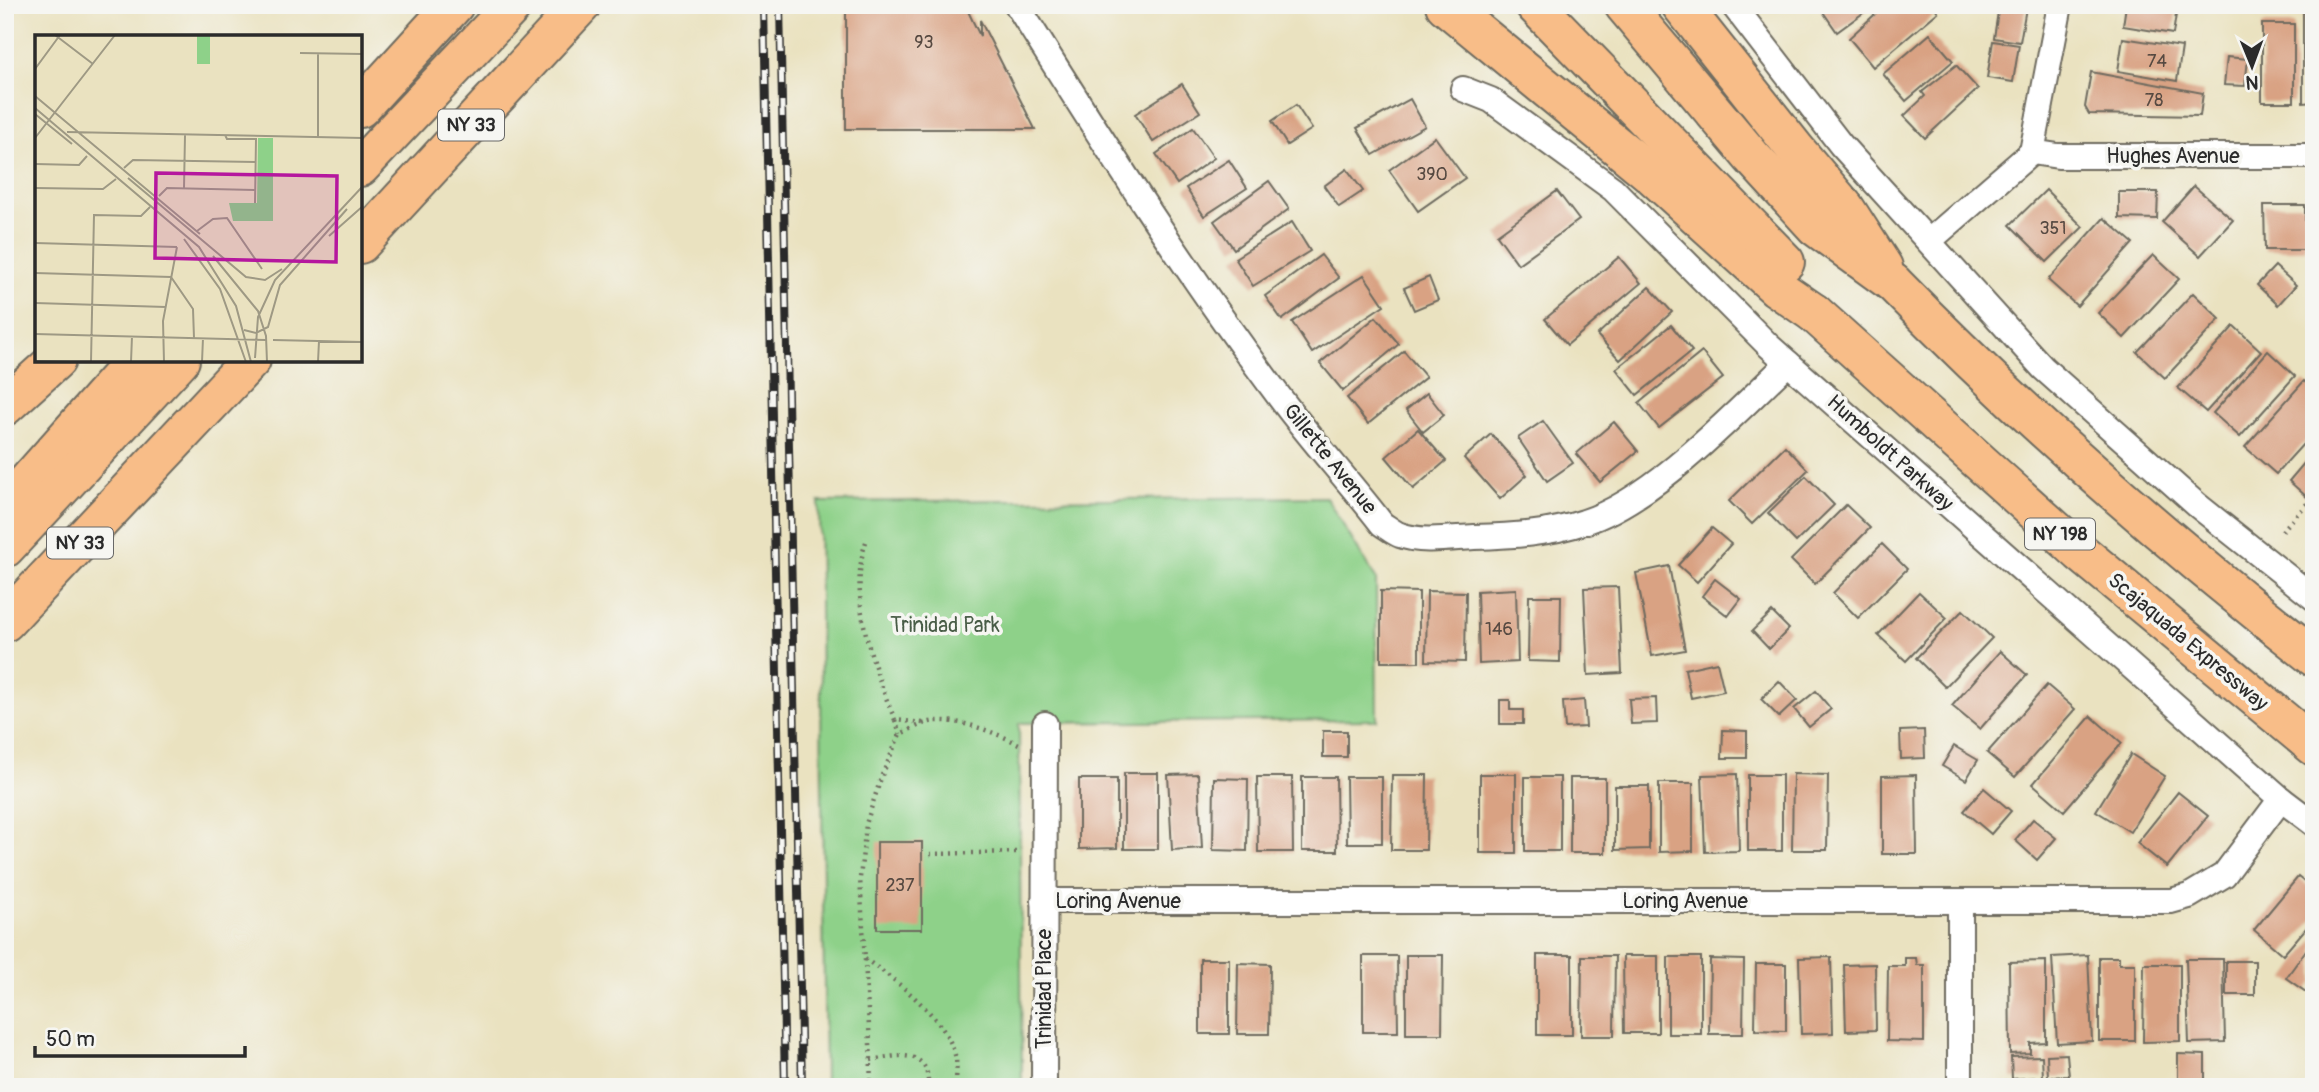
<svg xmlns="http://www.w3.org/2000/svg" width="2319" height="1092" font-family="Pangolin,sans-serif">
  <rect width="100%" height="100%" fill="#f6f6f2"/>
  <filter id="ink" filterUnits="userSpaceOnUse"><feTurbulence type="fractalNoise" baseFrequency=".0143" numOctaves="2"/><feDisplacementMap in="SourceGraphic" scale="14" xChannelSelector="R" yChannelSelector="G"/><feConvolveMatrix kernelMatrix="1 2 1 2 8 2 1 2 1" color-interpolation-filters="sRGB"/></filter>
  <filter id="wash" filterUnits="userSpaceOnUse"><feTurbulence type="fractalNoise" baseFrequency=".00686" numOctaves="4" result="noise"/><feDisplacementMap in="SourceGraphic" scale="28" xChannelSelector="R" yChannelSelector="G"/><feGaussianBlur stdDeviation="1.57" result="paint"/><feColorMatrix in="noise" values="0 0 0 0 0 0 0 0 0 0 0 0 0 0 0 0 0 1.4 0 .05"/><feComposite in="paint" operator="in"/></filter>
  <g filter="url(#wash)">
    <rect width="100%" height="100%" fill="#eae2c0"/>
    <polygon fill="#8ed189" stroke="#5c7e5a" stroke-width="2" points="1326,497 1376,579 1377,720 1019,723 1022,1087 825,1087 819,502"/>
    <g id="blocks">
      <g fill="#d9a283">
        <polygon points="846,5 965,5 980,36 980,20 1035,129 846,129"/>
        <polygon points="1820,5 1874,5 1837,32 1819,6"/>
        <polygon points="1889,5 1933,5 1938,12 1873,67 1849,38 1883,7 1885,9"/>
        <polygon points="1999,5 2026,8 2020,42 1994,38"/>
        <polygon points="2126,5 2157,5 2177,8 2173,34 2123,26"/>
        <polygon points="2303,12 2314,12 2314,102 2303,103"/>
        <rect x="2262" y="24" width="32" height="78"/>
        <polygon points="1930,34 1953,61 1906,101 1883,74"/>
        <polygon points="2123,38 2182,47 2177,81 2118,71"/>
        <polygon points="1993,41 2019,45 2013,82 1987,78"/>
        <polygon points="2227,57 2248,59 2245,86 2224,85"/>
        <polygon points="1956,65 1978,89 1925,138 1904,116 1925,96 1922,92"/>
        <polygon points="2091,72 2203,93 2200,116 2089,114 2085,107"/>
        <polygon points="1182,84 1200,112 1153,142 1135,114"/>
        <polygon points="1410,99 1425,126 1373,155 1357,128"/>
        <polygon points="1296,105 1312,129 1287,145 1272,121"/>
        <polygon points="1193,128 1214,158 1177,184 1156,154"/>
        <polygon points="1435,137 1465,178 1418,211 1389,170"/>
        <polygon points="1229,160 1247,188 1204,216 1186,188"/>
        <polygon points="1347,169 1363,191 1339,207 1324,186"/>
        <polygon points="1269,181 1289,209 1234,249 1214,221"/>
        <polygon points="2194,186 2233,220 2200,256 2162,222"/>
        <polygon points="2046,190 2083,227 2047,262 2010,225"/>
        <polygon points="1557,191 1579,220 1518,264 1497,235"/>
        <polygon points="2119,192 2158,192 2157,219 2119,218"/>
        <polygon points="2264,205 2305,205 2305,250 2265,250"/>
        <polygon points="2104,218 2133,243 2077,306 2048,280"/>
        <polygon points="1292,222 1310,251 1253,286 1235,258"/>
        <polygon points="1321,255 1339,278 1282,320 1265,296"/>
        <polygon points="2153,255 2179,279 2124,338 2098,313"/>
        <polygon points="1619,257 1641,283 1567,345 1545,319"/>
        <polygon points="2275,266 2296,285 2278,305 2257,285"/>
        <polygon points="1364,275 1384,305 1312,353 1292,322"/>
        <polygon points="1429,277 1438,300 1414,310 1404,288"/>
        <polygon points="1649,287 1672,312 1620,360 1597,335"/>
        <polygon points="2193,293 2220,319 2165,378 2137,352"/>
        <polygon points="1376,317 1399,344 1343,391 1320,363"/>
        <polygon points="1671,325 1692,351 1637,395 1616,369"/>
        <polygon points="2234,326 2261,351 2206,412 2178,388"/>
        <polygon points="1404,351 1426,377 1368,424 1347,398"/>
        <polygon points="2268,351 2295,376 2240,437 2213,413"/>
        <polygon points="1702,352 1723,378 1659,428 1639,403"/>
        <polygon points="2304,381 2314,390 2314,432 2276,474 2245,447"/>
        <polygon points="1427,393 1444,415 1423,432 1406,410"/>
        <polygon points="1543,421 1573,463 1547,481 1518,438"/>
        <polygon points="1614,422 1638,451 1600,482 1576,454"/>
        <polygon points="1418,429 1446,461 1413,489 1386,457"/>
        <polygon points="1491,434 1527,475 1500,499 1464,458"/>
        <polygon points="1785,446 1808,470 1752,524 1729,501"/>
        <polygon points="2311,455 2314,458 2314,492 2308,498 2289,481"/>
        <polygon points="1806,476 1834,505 1796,542 1768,513"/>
        <polygon points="1846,505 1870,528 1815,584 1791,560"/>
        <polygon points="1712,528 1731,544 1697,582 1678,565"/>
        <polygon points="1882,544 1907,569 1858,618 1833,593"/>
        <polygon points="1669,566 1685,650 1652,656 1636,573"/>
        <polygon points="1715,579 1741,599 1728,616 1702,596"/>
        <polygon points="1618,587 1622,673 1588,675 1584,588"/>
        <polygon points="1516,589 1518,662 1479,664 1477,591"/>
        <polygon points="1381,591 1419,592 1419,662 1381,662"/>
        <polygon points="1427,591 1466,592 1465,662 1426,661"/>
        <polygon points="1919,592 1947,618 1906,661 1878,635"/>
        <polygon points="1529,596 1561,596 1560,662 1528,661"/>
        <polygon points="1963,610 1992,638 1945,687 1916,658"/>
        <polygon points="1772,612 1789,629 1769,649 1752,631"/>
        <polygon points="2000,651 2027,675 1980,729 1952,706"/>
        <polygon points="1717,662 1724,691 1691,698 1685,669"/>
        <polygon points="1779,681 1797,700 1779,717 1761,699"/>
        <polygon points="2047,685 2075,709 2015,777 1987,753"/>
        <polygon points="1816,691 1831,709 1809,727 1794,709"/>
        <polygon points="1656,698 1657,723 1631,724 1629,699"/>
        <polygon points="1500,700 1510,700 1510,710 1523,710 1523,724 1500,724"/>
        <polygon points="1584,700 1586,727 1565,728 1563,702"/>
        <polygon points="2091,716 2122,743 2064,811 2033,784"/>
        <polygon points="1723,730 1747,731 1747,758 1722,758"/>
        <polygon points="1924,730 1925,758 1901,759 1900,731"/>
        <rect x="1323" y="731" width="24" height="26"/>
        <polygon points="1954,746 1978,760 1966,780 1942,766"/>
        <polygon points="2131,754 2165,776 2130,832 2096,811"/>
        <rect x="1124" y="773" width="34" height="76"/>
        <polygon points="1198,774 1202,848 1172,850 1168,775"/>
        <rect x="1480" y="774" width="36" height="79"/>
        <polygon points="1737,774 1739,851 1705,852 1702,775"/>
        <polygon points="1793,774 1828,775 1827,850 1792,850"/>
        <polygon points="1392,775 1427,775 1426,850 1391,850"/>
        <rect x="1748" y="775" width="34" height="76"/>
        <polygon points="1916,775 1917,854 1882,854 1882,776"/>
        <polygon points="1257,777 1292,777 1293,852 1258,852"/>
        <polygon points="1302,777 1336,777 1337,851 1302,851"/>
        <polygon points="1346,777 1382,777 1382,843 1347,843"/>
        <rect x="1525" y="777" width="35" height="74"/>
        <polygon points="1214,778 1248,779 1247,851 1213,850"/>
        <rect x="1570" y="778" width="35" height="75"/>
        <polygon points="1079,779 1117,779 1117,848 1079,849"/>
        <polygon points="1659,783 1693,783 1693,851 1659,852"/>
        <polygon points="1615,786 1649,786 1649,849 1615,850"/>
        <polygon points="1984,788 2011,811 1991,834 1964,811"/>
        <polygon points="2178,792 2208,816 2167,867 2137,843"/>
        <polygon points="2033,819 2056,838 2037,860 2015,840"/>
        <rect x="877" y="842" width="45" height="87"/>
        <polygon points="2298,877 2314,890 2314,919 2283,955 2254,930"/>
        <polygon points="2314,939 2314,981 2306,992 2286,978"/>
        <polygon points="1406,955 1443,955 1442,1034 1406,1034"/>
        <rect x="1537" y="955" width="35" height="80"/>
        <polygon points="2088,955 2092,1041 2057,1043 2052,957"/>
        <polygon points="1363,956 1397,956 1398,1032 1363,1032"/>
        <polygon points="1582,956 1615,956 1614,1036 1581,1036"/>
        <polygon points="1623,956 1658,956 1658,1033 1624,1033"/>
        <rect x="1668" y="957" width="33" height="77"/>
        <polygon points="1831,957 1833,1033 1801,1034 1799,958"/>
        <polygon points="2099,957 2119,957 2119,964 2135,964 2135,1041 2099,1041"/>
        <polygon points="1905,958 1916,958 1917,965 1924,965 1924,1042 1887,1041 1888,966 1905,966"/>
        <rect x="1200" y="959" width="29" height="75"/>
        <polygon points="1710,959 1744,960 1743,1034 1709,1034"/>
        <polygon points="2186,959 2223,959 2225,1042 2189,1043"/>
        <polygon points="2046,961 2046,1042 2030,1043 2030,1053 2010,1054 2009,962"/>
        <rect x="2226" y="961" width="29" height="34"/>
        <polygon points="1238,963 1270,964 1269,1034 1237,1034"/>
        <polygon points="1756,964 1786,964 1786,1031 1755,1030"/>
        <polygon points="1875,964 1876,1030 1846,1031 1844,965"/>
        <polygon points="2144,964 2180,964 2180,1041 2143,1042"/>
        <polygon points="2067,1054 2069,1076 2048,1077 2047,1055"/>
        <polygon points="2178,1054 2205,1055 2205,1087 2178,1087"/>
        <polygon points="2042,1056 2043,1077 2012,1079 2011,1057"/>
        <rect x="1563" y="1081" width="26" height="6"/>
      </g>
    </g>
  </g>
  <g filter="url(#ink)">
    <use href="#blocks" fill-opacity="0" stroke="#6e6b5f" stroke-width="2"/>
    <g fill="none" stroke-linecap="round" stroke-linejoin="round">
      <defs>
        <g id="minor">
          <path d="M1017,5C1101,139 1186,273 1281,399C1313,442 1349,481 1382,524C1387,527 1394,533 1400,535C1422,543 1451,538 1474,537C1511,536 1549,534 1584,522C1654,500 1735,413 1788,363"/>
          <polyline points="1733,5 1841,145 2043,368 2197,505 2314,598"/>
          <polyline points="1463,89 1491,100 1613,189 1769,346 2281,799 2314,824"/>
          <polyline points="2032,152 2058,156 2314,156"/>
          <polyline points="2032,152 2060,5"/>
          <polyline points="1929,241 2032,152"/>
          <polyline points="1044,901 2171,901 2189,896 2224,875 2281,799"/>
          <polyline points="1044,1087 1045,724"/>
          <polyline points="1960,1087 1960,901"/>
        </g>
        <g id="trunk">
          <path d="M1893,283C2025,418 2166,541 2314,657"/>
          <polyline points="1814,313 2080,552 2314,746"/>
        </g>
        <g id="motorway">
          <polyline points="1445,5 1651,174 1776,287 1814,313"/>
          <polyline points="1535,5 1785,262"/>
          <polyline points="1624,5 1751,156 1816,227 1893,283"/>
          <polyline points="1681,5 1796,150 1845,208 1883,267"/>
          <polyline points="360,108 454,5"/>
          <polyline points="360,167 513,5"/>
          <polyline points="360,244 581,5"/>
          <polyline points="5,406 56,360"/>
          <polyline points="5,507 135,360"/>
          <polyline points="5,548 180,360"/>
          <polyline points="5,622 251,360"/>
        </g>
      </defs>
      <use href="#minor" stroke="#6e6b5f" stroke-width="28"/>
      <use href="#trunk" stroke="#6e6b5f" stroke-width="42"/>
      <use href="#motorway" stroke="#6e6b5f" stroke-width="42"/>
      <g stroke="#6e6b5f" stroke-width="4.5" stroke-dasharray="2 5" stroke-linecap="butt">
        <polyline points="2282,531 2314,496"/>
        <path d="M866,542C847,595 874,670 895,720L923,723"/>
        <polyline points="895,720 900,734"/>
        <polyline points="930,854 1019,852"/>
        <path d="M865,959C897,981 948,1019 956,1059C957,1068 956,1078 956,1087"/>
        <path d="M871,1060C898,1055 930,1048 928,1087"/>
        <path d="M870,1087L871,1060L860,878L866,824L882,775L900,734C912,729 925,721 938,721C964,720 996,733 1019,744"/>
      </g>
      <use href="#minor" stroke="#fff" stroke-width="24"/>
      <use href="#trunk" stroke="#f8bd88" stroke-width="38"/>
      <use href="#motorway" stroke="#f8bd88" stroke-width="38"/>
      <defs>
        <g id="rail">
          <polyline points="764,5 785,1087"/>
          <polyline points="780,5 802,1087"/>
        </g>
      </defs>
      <use href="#rail" stroke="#2b2b2b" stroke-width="8"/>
      <use href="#rail" stroke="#f6f6f2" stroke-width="5" stroke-dasharray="16" stroke-linecap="butt"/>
    </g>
  </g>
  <g text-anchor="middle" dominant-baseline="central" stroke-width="7" stroke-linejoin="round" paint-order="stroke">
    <g font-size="18" fill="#564941">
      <text x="924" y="42">93</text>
      <text x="2157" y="61">74</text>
      <text x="2154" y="100">78</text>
      <text x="1432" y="174">390</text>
      <text x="2053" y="228">351</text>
      <text x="1499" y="629">146</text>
      <text x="900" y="885">237</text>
    </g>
    <g fill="#f6f6f2" stroke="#686867" stroke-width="2">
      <rect x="438" y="109.5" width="66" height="31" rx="5"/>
      <rect x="2025" y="518.5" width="70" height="31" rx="5"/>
      <rect x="47" y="527.5" width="66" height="31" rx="5"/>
    </g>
    <g font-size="19" font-weight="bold" fill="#2b2b2b">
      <text x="471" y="125">NY 33</text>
      <text x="2060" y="534">NY 198</text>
      <text x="80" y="543">NY 33</text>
    </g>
    <g font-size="21" fill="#2b2b2b" stroke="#f6f6f2">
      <text x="2173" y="156">Hughes Avenue</text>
      <text transform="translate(1890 453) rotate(42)">Humboldt Parkway</text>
      <text transform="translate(1330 459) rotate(51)">Gillette Avenue</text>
      <text transform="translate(2188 642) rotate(40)">Scajaquada Expressway</text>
      <text x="1118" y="901">Loring Avenue</text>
      <text x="1685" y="901">Loring Avenue</text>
      <text transform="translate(1044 989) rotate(-90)">Trinidad Place</text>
    </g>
    <g font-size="21" fill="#495d47" stroke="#f6f6f2">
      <text x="945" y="625">Trinidad Park</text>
    </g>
  </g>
  <g transform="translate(35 35)">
    <rect width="327" height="327" fill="#eae2c0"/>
    <path d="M162,0H175V29H162ZM223,103H238V186H198L194,168H222Z" fill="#8ed189"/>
    <path fill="none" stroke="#9e9984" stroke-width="2" d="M20,0L58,29M265,18L328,19M0,34L25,0M0,61L165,199M0,73L164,212L201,271L216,327M0,79L37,109M32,97L328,103M190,100L192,104H221L220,168M283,102V18M0,103L80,0M0,129L44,130L52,121M89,133L98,125L221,127M93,143L211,242L230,245L247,234M0,153L68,154L81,144M149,153L150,100M124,161L132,153L220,155M162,196L178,184L192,183L227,234M294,201L328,171M149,204L185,254L211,327M0,208L142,212M178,221L223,276L231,301L232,327M0,238L136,242L158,274L159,303M0,268L131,272M209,295L221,298L233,292L245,250L312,174M0,299L231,305M238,305L328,307M220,323L223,282L240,245L328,151M0,326L35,327M56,327L59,180L106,181L115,172M96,327L97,301M129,327L128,286L142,212M167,327L168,303M283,327L284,306"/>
    <path fill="#b5179e" fill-opacity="0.15" stroke="#b5179e" stroke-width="3.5" d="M121,138L302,141L301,227L120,223Z"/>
    <rect width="327" height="327" fill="none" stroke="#2b2b2b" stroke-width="3.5"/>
  </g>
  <rect width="2319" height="1092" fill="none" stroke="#f6f6f2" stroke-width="28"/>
  <g transform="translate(2252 66) rotate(179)" stroke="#f6f6f2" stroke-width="5" paint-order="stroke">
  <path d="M0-5L12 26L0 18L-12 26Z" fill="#2b2b2b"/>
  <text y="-10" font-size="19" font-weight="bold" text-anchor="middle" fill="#2b2b2b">N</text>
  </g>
  <path d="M35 1046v10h210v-10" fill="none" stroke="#2b2b2b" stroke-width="3.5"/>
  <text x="46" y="1046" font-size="21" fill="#2b2b2b" stroke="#f6f6f2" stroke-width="5" paint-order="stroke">50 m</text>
</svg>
